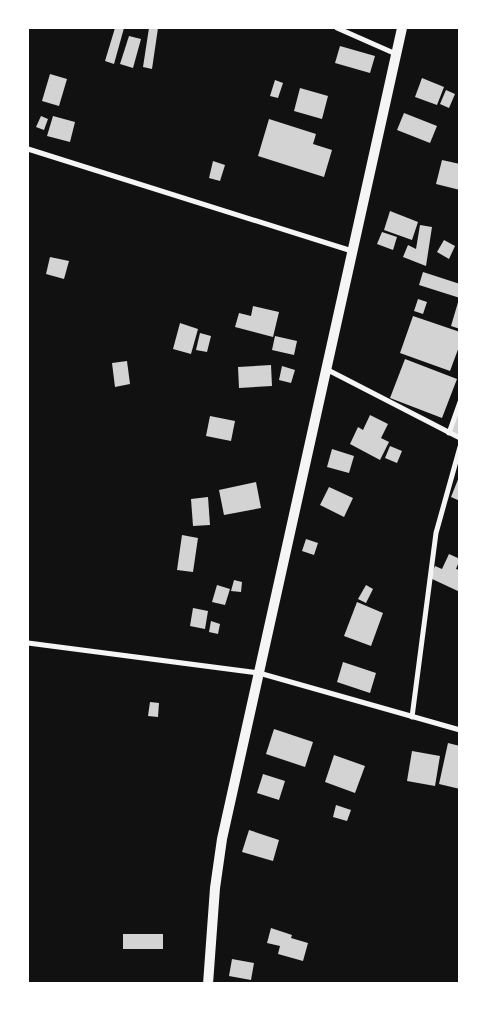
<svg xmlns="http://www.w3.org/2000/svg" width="487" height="1011" font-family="Lato,sans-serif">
  <rect width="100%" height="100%" fill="#111"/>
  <g fill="#d3d3d3">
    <polygon points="115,28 124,28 114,64 105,61"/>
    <polygon points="149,28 158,28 152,69 143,67"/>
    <polygon points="129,36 141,39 133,68 120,64"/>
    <polygon points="340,46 375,56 370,73 335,63"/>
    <polygon points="50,74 67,79 59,106 42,101"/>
    <polygon points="422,78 444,87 437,105 415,97"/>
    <polygon points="275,80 283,83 278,98 270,96"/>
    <polygon points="300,88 328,96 322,119 294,111"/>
    <polygon points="446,90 455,94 449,108 440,104"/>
    <polygon points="404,113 437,126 430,143 397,130"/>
    <polygon points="41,116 48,119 44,130 36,127"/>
    <polygon points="53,116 75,122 70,142 47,136"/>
    <polygon points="269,119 316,134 313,144 332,150 324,177 258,156"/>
    <polygon points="442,160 460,164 460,190 436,184"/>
    <polygon points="213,161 225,165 220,181 209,178"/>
    <polygon points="390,211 418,222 412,240 384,230"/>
    <polygon points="420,225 432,227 426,266 403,257 408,245 416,249"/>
    <polygon points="382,232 397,237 393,250 377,244"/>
    <polygon points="444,240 455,246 449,259 437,252"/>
    <polygon points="50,257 69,261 64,279 46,274"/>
    <polygon points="423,272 460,284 460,298 419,285"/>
    <polygon points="418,299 427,302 423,314 414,311"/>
    <polygon points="459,299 460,299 460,329 451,326"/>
    <polygon points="253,306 279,312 273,337 235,327 239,313 251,316"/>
    <polygon points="413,316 460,332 460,344 450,371 400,353"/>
    <polygon points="180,323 198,329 191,354 173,349"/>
    <polygon points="200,333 211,336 207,352 196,350"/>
    <polygon points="275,336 297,341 294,355 272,350"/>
    <polygon points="405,359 457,379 442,418 390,398"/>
    <polygon points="127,361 130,384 115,387 112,363"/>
    <polygon points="271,365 272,386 239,388 238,367"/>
    <polygon points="282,366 295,370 291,383 279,380"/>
    <polygon points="460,407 460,435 451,432"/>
    <polygon points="370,415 388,424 381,438 389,442 380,460 350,444 358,427 363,430"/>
    <polygon points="210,416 235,421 231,441 206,436"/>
    <polygon points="390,446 402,451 397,463 385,458"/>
    <polygon points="332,449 354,456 349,473 327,467"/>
    <polygon points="459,477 460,477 460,501 451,497"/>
    <polygon points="256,482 261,508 224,515 219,490"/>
    <polygon points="329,487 353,498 344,517 320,505"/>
    <polygon points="208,497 210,525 193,526 191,499"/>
    <polygon points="182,535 198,538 193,572 177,570"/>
    <polygon points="306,539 318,543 314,555 302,551"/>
    <polygon points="449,554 460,559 456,569 460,570 460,592 430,578 435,566 442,569"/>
    <polygon points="234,580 242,582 241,592 231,591"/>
    <polygon points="217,585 230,589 225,605 212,602"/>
    <polygon points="366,585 373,589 366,603 358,599"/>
    <polygon points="357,602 383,613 371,646 344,636"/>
    <polygon points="193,608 208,611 205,629 190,626"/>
    <polygon points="211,621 220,624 218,634 209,632"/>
    <polygon points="343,662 376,673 370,693 337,682"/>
    <polygon points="150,702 159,703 158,717 148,716"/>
    <polygon points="274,729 313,742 305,767 266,754"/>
    <polygon points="448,743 460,746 460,789 439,784"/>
    <polygon points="412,751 440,756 435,786 407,781"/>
    <polygon points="334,755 365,766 355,793 325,782"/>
    <polygon points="263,774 285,781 279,800 257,793"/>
    <polygon points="336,805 351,810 347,821 333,817"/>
    <polygon points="249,830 279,840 273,861 242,852"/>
    <polygon points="271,928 292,935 291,938 308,943 303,961 278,954 280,946 267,943"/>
    <rect x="123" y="934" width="40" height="15"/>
    <polygon points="232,959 254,963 251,980 229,976"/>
  </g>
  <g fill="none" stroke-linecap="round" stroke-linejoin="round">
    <g stroke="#f5f5f5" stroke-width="5">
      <polyline points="337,28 396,54"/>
      <polyline points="28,149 352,251"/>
      <polyline points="326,369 460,438"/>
      <polyline points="449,433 460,402"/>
      <polyline points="28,643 259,673 460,730"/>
      <polyline points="412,717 436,533 460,447"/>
    </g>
    <polyline stroke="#f5f5f5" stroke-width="10" points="208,984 215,888 222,839 402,28"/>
  </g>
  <rect width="487" height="1011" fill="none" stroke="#ffffff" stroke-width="58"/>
</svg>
